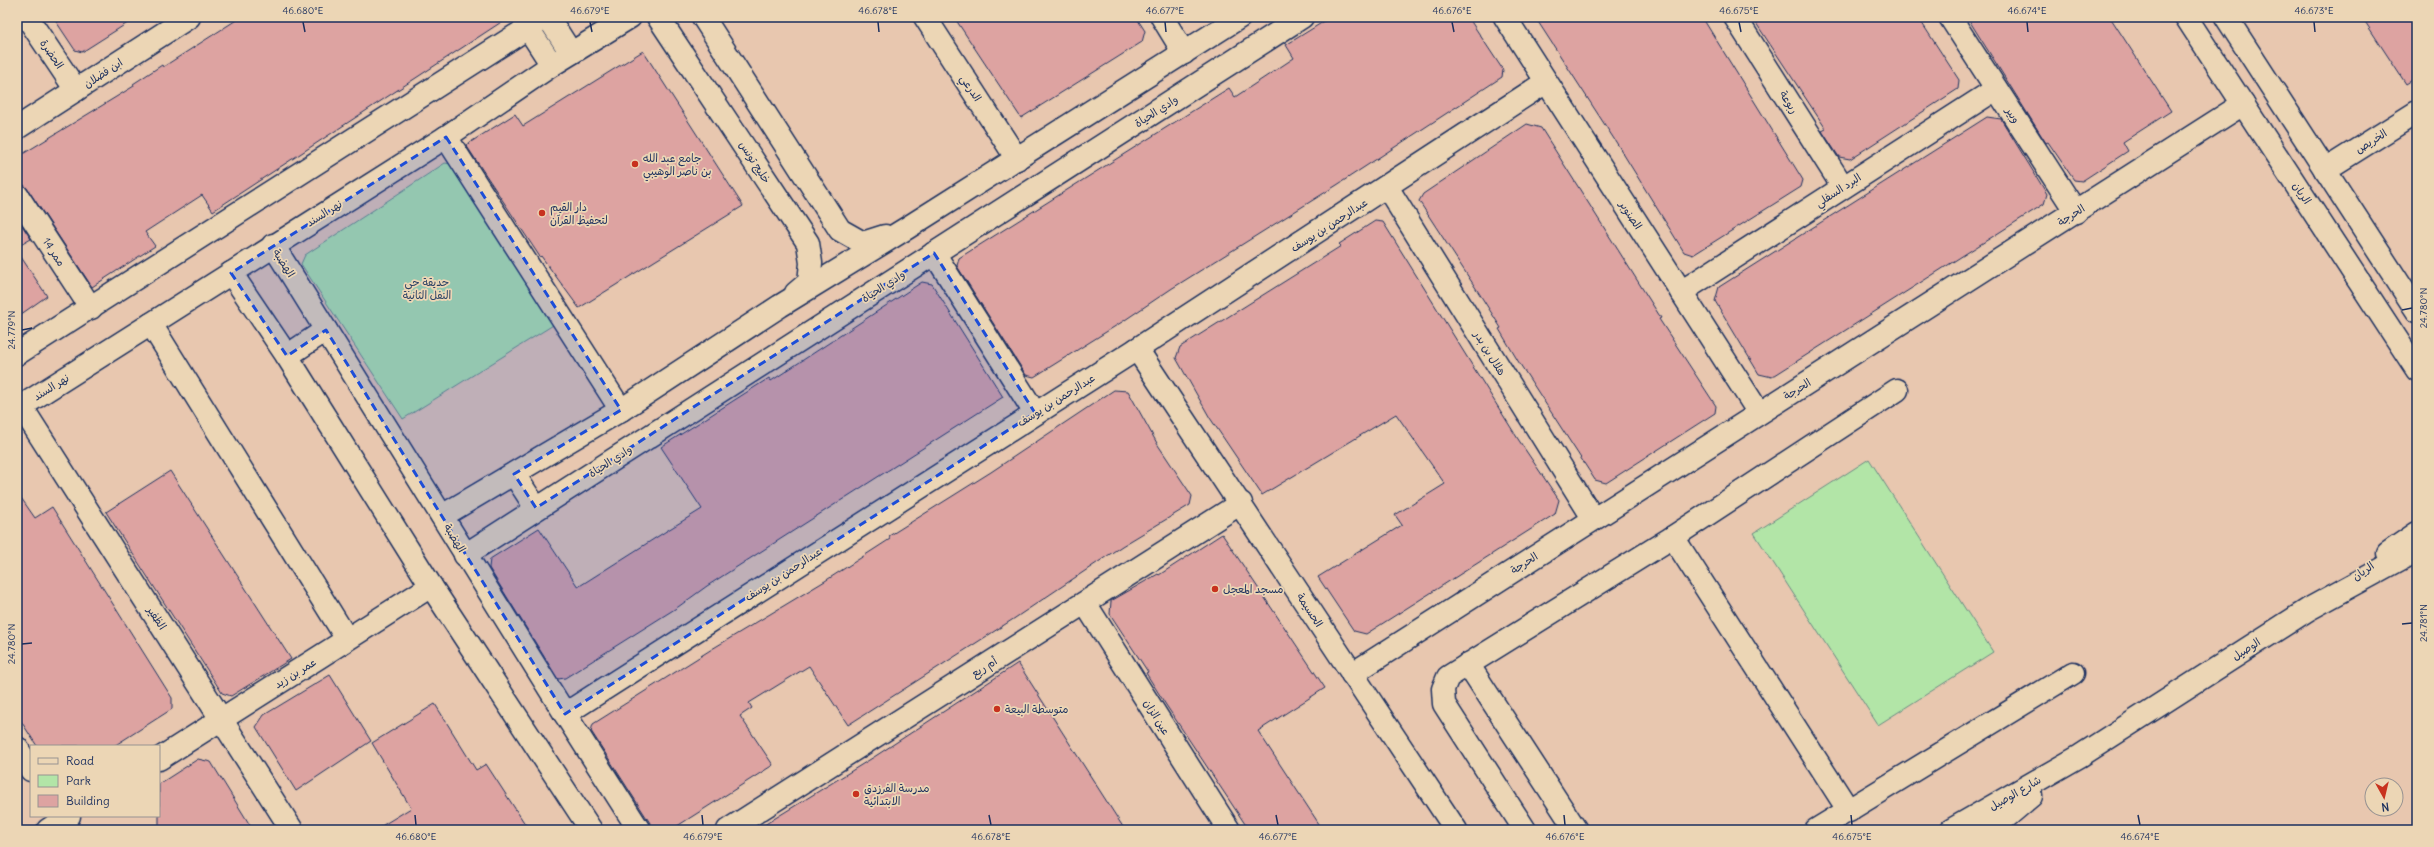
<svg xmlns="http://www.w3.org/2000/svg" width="2434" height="847" font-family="Delius,'Playpen Sans Arabic',sans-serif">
  <rect width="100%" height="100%" fill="#e8c7af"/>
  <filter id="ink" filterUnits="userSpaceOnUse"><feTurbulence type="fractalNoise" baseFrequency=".025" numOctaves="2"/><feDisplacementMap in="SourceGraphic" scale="8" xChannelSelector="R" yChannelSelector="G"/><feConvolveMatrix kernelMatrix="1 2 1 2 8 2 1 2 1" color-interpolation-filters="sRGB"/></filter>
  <g filter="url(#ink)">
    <g fill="#b2e5a7" stroke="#668a82">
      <polygon points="445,163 457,165 558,322 403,419 301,264 305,255"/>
      <polygon points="1869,459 1993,652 1878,725 1754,533"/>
    </g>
    <g fill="#dda3a1" stroke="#1b2f5e">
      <polygon points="53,17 137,17 82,52 75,50"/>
      <polygon points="241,17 509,17 213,211 202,195 145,232 155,246 92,287 27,188 17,183 17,167 21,155 134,86 133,84 162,65 163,67"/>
      <polygon points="954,17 1136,17 1145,31 1142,42 1021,118"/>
      <polygon points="1331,17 1468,17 1503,70 1502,77 1337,185 1171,289 1122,322 1034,377 1026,375 957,266 959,258 1229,88 1235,97 1294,58 1286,45"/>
      <polygon points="1535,17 1702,17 1803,180 1801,187 1693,255 1684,252 1616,142"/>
      <polygon points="1752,17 1918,17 1959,80 1958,89 1850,159 1839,157 1822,131 1826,129"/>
      <polygon points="1967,17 2110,17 2171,111 2123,142 2128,151 2082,181 2074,180 2048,142 2046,143"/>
      <polygon points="2362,17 2417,17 2417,77 2406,84"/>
      <polygon points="643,51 743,206 579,308 541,256 540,257 466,145 515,114 523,126"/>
      <polygon points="1987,117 2001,119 2047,194 2044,204 1772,377 1759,374 1715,301 1719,287"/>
      <polygon points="1527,124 1541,128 1661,318 1659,319 1716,406 1715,413 1606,483 1595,480 1518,361 1499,329 1501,328 1477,290 1419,201 1423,194"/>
      <polygon points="17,218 31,239 17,247"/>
      <polygon points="1375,221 1383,222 1518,439 1559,500 1555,514 1366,634 1354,631 1318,577 1402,525 1395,515 1445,484 1396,414 1262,495 1210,418 1176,358 1180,347 1341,246 1339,244"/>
      <polygon points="17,251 47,296 17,317"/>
      <polygon points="922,282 932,284 1003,397 707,586 678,607 565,678 558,679 489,568 490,559 539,528 578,587 668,530 702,509 661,447 769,378 771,381"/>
      <polygon points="1114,390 1128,391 1158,445 1192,496 1190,505 1122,546 1015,618 848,725 809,666 749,703 752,708 740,716 773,765 671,830 651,830 650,823 591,731 593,724 712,649 825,581 890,539 889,536 991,472"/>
      <polygon points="170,471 291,659 231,696 222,693 106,512"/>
      <polygon points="17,492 35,518 52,507 172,698 172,709 114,746 37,746 17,715"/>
      <polygon points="1222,534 1325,688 1258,731 1323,830 1249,830 1166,705 1146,673 1148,672 1110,614 1111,601 1158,574 1159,575"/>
      <polygon points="1018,663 1125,830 756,830 874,757"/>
      <polygon points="330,675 371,741 296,791 256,727 264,715"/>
      <polygon points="435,704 476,770 486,764 529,830 375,830 411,808 372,743"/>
      <polygon points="198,759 211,762 253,830 159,830 159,784"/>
    </g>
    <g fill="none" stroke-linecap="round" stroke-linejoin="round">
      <defs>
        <g id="minor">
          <polyline points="27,17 76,90"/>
          <polyline points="548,17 571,53"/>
          <polyline points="658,17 808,243 811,263 809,282 796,293"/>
          <polyline points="703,17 840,230 863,243 885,236"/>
          <polyline points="925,17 1017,159"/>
          <polyline points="1162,17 1184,53"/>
          <polyline points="1505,17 1759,413"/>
          <polyline points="1735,17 1843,187"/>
          <polyline points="1950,17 2076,212"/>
          <polyline points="2186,17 2417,370"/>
          <polyline points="2226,17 2417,311"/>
          <polyline points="528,28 552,65"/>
          <polyline points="17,128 189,17"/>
          <polyline points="446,137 621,410"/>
          <polyline points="2325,170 2417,112"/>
          <polyline points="1387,187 1593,518"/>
          <polyline points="17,195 91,308"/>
          <polyline points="273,245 565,714 639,830"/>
          <polyline points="934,253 1035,413"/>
          <polyline points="231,273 287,356 431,586 591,830"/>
          <polyline points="1681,292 1996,89"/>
          <polyline points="151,324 347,639"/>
          <polyline points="1137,349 1456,830"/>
          <polyline points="17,354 545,17"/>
          <polyline points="287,356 326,330"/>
          <polyline points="21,406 292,830"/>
          <polyline points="17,409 446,137 552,65 630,17"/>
          <polyline points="514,474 536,508"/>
          <polyline points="442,516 621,410 780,306 907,228 1240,17"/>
          <polyline points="1673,537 1849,811"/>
          <polyline points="2388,553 2417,533"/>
          <polyline points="465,555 1302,17"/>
          <polyline points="1085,603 1229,830"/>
          <polyline points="1468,664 1576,830"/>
          <polyline points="1352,674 2243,104"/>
          <polyline points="565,714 1137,349 1546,82"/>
          <polyline points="17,748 31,770"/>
          <polyline points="159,759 431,586"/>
          <polyline points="48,830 69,816"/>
          <polyline points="728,830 1241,503"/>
          <polyline points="1525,830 1444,704 1443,689 1448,677 1673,537 1897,390"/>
          <polyline points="1816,830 2073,673"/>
          <polyline points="1951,830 2080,756 2309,609 2417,550"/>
          <polyline points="1991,830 2031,796"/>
        </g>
      </defs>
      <use href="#minor" stroke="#1b2f5e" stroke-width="25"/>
      <use href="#minor" stroke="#ecd6b5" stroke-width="22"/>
    </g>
  </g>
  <path fill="#1d4ed8" fill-opacity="0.2" stroke="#1d4ed8" stroke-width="3" stroke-dasharray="8 5" stroke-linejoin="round" d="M446,137L621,410L514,474L536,508L934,253L1035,413L565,714L326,330L287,356L231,273Z"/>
  <path fill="none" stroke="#1b2f5e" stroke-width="1.5" d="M303,22L305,32M590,22L592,32M878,22L879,32M1165,22L1166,32M1452,22L1454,32M1739,22L1741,32M2027,22L2028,32M2314,22L2315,32M2402,310L2412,308M22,330L32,328M2402,624L2412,623M22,644L32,643M415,815L416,825M702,815L703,825M989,815L991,825M1276,815L1278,825M1564,815L1565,825M1851,815L1852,825M2138,815L2140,825"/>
  <g fill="#c8321e" stroke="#ecd6b5" stroke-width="1.5">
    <circle cx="635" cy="164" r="4"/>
    <circle cx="542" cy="213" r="4"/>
    <circle cx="1215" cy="589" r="4"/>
    <circle cx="997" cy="709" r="4"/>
    <circle cx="856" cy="794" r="4"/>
  </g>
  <g text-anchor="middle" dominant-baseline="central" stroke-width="3.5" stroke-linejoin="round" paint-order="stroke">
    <g font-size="11" fill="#1b2f5e" stroke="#ecd6b5">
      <text transform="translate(52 54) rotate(56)">الحضرة</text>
      <text transform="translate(103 73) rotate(-33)">ابن فضلان</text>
      <text transform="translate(971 88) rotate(57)">الدرعي</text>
      <text transform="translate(1789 102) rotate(58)">ربوعة</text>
      <text transform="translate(1156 111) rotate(-33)">وادي الحياة</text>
      <text transform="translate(2013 115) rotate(57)">وبير</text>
      <text transform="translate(2371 141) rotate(-32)">الخريص</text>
      <text transform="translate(755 162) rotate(57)">خليج تونس</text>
      <text transform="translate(1838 190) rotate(-33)">البرد السفلي</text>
      <text transform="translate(2302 193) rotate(57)">الريان</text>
      <text transform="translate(324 213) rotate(-32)">نهر السند</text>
      <text transform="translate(1631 215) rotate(57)">الصنوبر</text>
      <text transform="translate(2071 215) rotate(-33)">الحرجة</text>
      <text transform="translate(1329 225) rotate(-33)">عبدالرحمن بن يوسف</text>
      <text transform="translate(54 252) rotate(57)">ممر 14</text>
      <text transform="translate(284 263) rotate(58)">الهضبة</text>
      <text transform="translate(883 286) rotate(-33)">وادي الحياة</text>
      <text transform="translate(1490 353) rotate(58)">هلال بن بدر</text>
      <text transform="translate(51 387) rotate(-32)">نهر السند</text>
      <text transform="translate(1797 389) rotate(-32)">الحرجة</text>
      <text transform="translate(1056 400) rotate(-32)">عبدالرحمن بن يوسف</text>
      <text transform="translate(610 461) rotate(-33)">وادي الحياة</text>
      <text transform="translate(455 538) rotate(59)">الهضبة</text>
      <text transform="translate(1524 563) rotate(-33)">الحرجة</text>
      <text transform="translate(2363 571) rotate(-35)">الريان</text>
      <text transform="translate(783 574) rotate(-33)">عبدالرحمن بن يوسف</text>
      <text transform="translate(1310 610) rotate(57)">الحسيمة</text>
      <text transform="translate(157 618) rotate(57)">الظفير</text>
      <text transform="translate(2246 649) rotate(-33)">الوصيل</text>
      <text transform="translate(984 667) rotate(-32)">أم ريع</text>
      <text transform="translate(295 673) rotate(-32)">عمر بن زيد</text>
      <text transform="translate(1157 717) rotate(58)">عين الزان</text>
      <text transform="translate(2015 793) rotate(-30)">شارع الوصيل</text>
    </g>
    <g font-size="11" fill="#1b2f5e" stroke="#ecd6b5" text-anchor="start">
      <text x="643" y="158">جامع عبد الله<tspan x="643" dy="13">بن ناصر الوهيبي</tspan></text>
      <text x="550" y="207">دار القيم<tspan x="550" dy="13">لتحفيظ القرآن</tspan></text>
      <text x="1223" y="589">مسجد المعجل</text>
      <text x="1005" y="709">متوسطة البيعة</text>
      <text x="864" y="788">مدرسة الفرزدق<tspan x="864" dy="13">الابتدائية</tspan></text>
    </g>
    <g font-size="11" fill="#2a4165" stroke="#ecd6b5">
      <text x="427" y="282">حديقة حي<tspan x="427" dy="13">النفل الثانية</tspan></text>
    </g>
  </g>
  <rect width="2434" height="847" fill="none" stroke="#ecd6b5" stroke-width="44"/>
  <rect x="30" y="745" width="130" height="72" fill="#ecd6b5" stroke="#989392"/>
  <rect x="38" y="758" width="20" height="6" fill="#ecd6b5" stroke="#989392"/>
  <text x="66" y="765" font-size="12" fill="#1b2f5e">Road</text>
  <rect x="38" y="775" width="20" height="12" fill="#b2e5a7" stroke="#989392"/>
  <text x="66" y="785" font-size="12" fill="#1b2f5e">Park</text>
  <rect x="38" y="795" width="20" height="12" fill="#dda3a1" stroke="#989392"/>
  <text x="66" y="805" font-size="12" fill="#1b2f5e">Building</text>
  <g transform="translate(2384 797) rotate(172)"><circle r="19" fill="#ecd6b5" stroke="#989392"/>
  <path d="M0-3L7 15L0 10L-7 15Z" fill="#c8321e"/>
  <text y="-6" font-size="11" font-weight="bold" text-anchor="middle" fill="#1b2f5e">N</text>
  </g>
  <rect x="22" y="22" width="2390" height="803" fill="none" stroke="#1b2f5e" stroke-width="1.5"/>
  <g font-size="10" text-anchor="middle" fill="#1b2f5e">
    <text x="303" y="14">46.680°E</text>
    <text x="590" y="14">46.679°E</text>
    <text x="878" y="14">46.678°E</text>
    <text x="1165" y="14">46.677°E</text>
    <text x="1452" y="14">46.676°E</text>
    <text x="1739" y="14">46.675°E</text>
    <text x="2027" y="14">46.674°E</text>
    <text x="2314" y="14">46.673°E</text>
    <text transform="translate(2423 308) rotate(-90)" y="4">24.780°N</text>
    <text transform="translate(11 330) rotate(-90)" y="4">24.779°N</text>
    <text transform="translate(2423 623) rotate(-90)" y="4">24.781°N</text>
    <text transform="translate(11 644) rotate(-90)" y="4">24.780°N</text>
    <text x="416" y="840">46.680°E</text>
    <text x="703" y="840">46.679°E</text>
    <text x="991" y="840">46.678°E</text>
    <text x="1278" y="840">46.677°E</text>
    <text x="1565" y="840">46.676°E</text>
    <text x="1852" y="840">46.675°E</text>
    <text x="2140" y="840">46.674°E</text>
  </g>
</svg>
